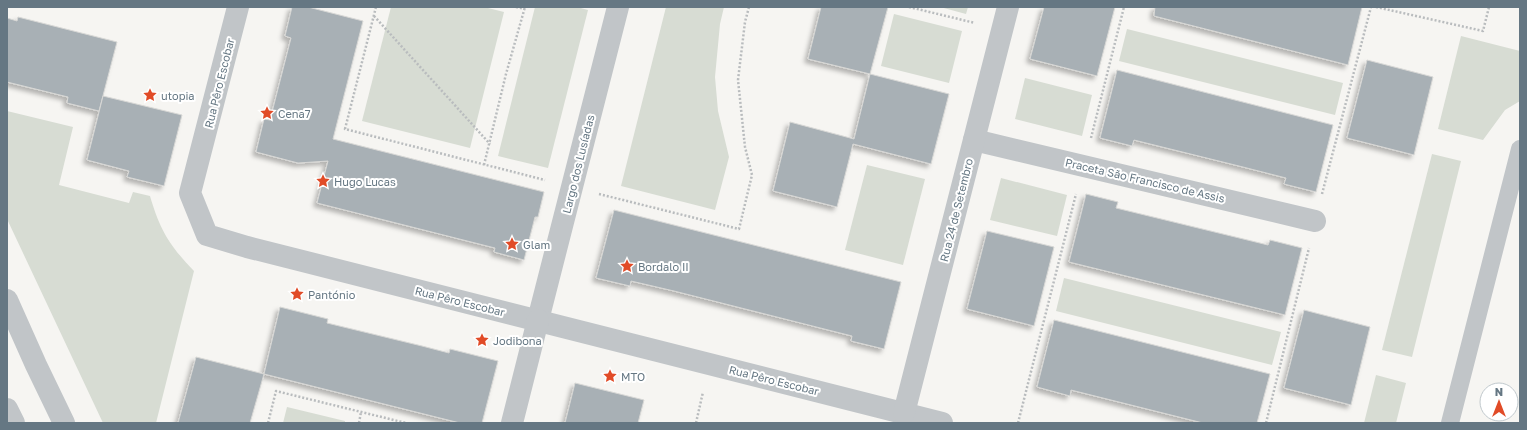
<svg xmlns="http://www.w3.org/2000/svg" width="1527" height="430" font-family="'Golos Text',sans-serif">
  <defs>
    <filter id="shadow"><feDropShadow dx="-3.5" dy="3.5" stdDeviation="2" flood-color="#0004"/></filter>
  </defs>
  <rect width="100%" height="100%" fill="#f6f5f2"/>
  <g fill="#d7dcd3">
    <polygon points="391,7 484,7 504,12 470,148 362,121"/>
    <polygon points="535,7 577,7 588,10 548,168 498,156"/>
    <polygon points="666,7 724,7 720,24 715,77 718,111 729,157 715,210 621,186"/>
    <polygon points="940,7 968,7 966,14"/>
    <polygon points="894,14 962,31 949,83 881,66"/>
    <polygon points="1127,29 1343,83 1335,115 1119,61"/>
    <polygon points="1461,36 1520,51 1520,101 1505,110 1483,140 1438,129"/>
    <polygon points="1025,78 1092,95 1082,136 1015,119"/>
    <path d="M7,111L73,127L59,185L129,203L133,192L150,196C160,230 169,245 194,271L156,423H103L7,219Z"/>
    <polygon points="1432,154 1461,161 1412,357 1382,350"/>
    <polygon points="867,165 925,179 903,265 845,250"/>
    <polygon points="1001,178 1067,195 1057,236 990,220"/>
    <polygon points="1064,278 1281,332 1272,365 1056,311"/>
    <polygon points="1376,375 1406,383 1396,423 1364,423"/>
    <polygon points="287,407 345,421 345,423 283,423"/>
  </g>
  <g fill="#a8b0b5" stroke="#d7d7d5" filter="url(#shadow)">
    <polygon points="292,7 308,7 363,21 333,139 544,192 538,217 535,217 524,260 494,252 495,248 317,203 328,161 298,163 256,152 264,119 270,120 291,38 285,36"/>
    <polygon points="821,7 888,7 870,74 808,59"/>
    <polygon points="1044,7 1115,7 1097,76 1030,59"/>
    <polygon points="1155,7 1362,7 1348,65 1154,16"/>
    <polygon points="18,17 117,42 99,111 67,103 68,97 7,82 7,18 17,21"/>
    <polygon points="1367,60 1433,77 1414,155 1347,138"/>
    <polygon points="1117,70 1333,125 1316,192 1284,184 1286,178 1243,167 1134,140 1132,146 1100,138"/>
    <polygon points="870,74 949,94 931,164 853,144 837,207 773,191 790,122 854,139"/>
    <polygon points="103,96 182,115 164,186 127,177 129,171 87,160"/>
    <polygon points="1086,194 1118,202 1116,208 1268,245 1270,240 1302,248 1285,315 1069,262"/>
    <polygon points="614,210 901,282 884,349 851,341 852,336 674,291 631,281 630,286 596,278"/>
    <polygon points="987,231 1054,247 1034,326 967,309"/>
    <polygon points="280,307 328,319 327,323 422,346 449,353 450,349 498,361 482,423 460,423 264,374"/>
    <polygon points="1304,310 1370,327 1351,405 1284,388"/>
    <polygon points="1054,320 1270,374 1257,423 1203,423 1071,390 1070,396 1037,387"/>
    <polygon points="196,357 264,374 250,423 178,423"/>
    <polygon points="575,383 644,400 638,423 565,423"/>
  </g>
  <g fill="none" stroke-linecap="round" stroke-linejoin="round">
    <g stroke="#b9bcbe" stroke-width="2.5" stroke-dasharray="2 2" stroke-linecap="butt">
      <polyline points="376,7 345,129 545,180"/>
      <polyline points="516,7 525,9"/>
      <polyline points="909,7 975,23"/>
      <polyline points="1376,7 1483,31 1489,7"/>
      <polyline points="374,16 490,144"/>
      <polyline points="1091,138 1124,7"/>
      <polyline points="484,165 506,74 525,7"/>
      <polyline points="599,194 739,229 752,175 745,147 738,80 745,22 749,7"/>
      <polyline points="1322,194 1371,7"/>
      <polyline points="268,423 276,391 406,423"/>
      <polyline points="359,423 361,412"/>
      <polyline points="696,423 703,392"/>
      <polyline points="1018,423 1076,194"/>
      <polyline points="1266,423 1309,248"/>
    </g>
    <polyline stroke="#c1c5c8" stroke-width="18" points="1450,423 1520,149"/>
    <g stroke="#c1c5c8" stroke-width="22">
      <polyline points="974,140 1315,221"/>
      <polyline points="538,320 618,7"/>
    </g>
    <g stroke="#c1c5c8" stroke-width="22">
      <polyline points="238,7 190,193 207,235 247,247 942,423"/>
      <polyline points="904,413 1008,7"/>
      <polyline points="512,423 538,320"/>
    </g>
    <g stroke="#c1c5c8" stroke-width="22">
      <polyline points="7,300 36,365 64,423"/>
      <polyline points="7,409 14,423"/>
    </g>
  </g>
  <defs>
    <symbol id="sight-bare" viewBox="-9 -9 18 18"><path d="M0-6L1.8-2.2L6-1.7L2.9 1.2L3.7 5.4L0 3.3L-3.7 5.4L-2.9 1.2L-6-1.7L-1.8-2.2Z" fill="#e14b27" stroke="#fff" stroke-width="2.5" paint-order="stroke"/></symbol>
  </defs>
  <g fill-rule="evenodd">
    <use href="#sight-bare" x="140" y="85" width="20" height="20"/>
    <use href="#sight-bare" x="257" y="103" width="20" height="20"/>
    <use href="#sight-bare" x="313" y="171" width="20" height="20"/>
    <use href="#sight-bare" x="502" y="234" width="20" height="20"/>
    <use href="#sight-bare" x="617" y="256" width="20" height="20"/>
    <use href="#sight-bare" x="287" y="284" width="20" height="20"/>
    <use href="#sight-bare" x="472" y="330" width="20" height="20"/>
    <use href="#sight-bare" x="600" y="366" width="20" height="20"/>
  </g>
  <g text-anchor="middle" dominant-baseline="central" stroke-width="4" stroke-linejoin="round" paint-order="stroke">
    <g font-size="11" fill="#657783" stroke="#fff">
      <text transform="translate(219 83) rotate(-76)">Rua Pêro Escobar</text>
      <text transform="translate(578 164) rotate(-76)">Largo dos Lusíadas</text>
      <text transform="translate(1145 180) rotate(13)">Praceta São Francisco de Assis</text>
      <text transform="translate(956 210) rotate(-76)">Rua 24 de Setembro</text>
      <text transform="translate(460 301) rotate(14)">Rua Pêro Escobar</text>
      <text transform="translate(774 380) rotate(14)">Rua Pêro Escobar</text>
    </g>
    <g font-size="11" fill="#657783" stroke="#fff" text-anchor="start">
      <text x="161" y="95">utopia</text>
      <text x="278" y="113">Cena7</text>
      <text x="334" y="181">Hugo Lucas</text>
      <text x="523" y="244">Glam</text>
      <text x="638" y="266">Bordalo II</text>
      <text x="308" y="294">Pantónio</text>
      <text x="493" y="340">Jodibona</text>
      <text x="621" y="376">MTO</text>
    </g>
  </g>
  <rect width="1527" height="430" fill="none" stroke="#657783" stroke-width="16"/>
  <g transform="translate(1499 402)"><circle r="19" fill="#ffffff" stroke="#c1c9cd"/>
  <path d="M0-3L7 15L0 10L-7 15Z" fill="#e14b27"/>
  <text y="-6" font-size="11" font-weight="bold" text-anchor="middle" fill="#657783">N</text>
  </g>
</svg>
